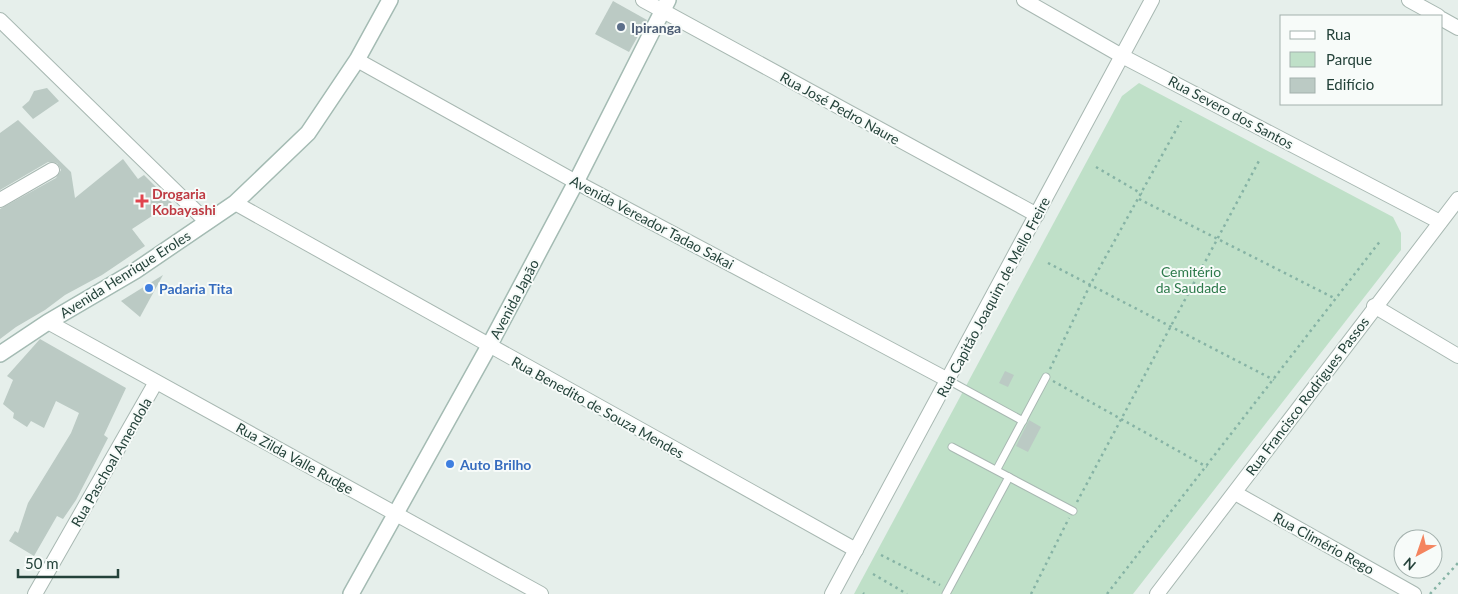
<svg xmlns="http://www.w3.org/2000/svg" width="1458" height="594" font-family="Lato,sans-serif">
  <rect width="100%" height="100%" fill="#e6efeb"/>
  <polygon fill="#bfe0c8" points="1139,83 1393,217 1401,233 1401,250 1133,594 854,594 1122,96"/>
  <g fill="#bbcac4">
    <polygon points="613,1 647,20 629,52 595,34"/>
    <polygon points="47,88 59,101 33,119 22,107 29,101 34,91"/>
    <polygon points="18,120 71,172 75,198 123,159 138,179 144,175 172,203 132,229 145,246 102,275 65,295 45,310 16,327 0,339 0,209 56,178 61,170 57,163 48,162 0,190 0,133"/>
    <polygon points="163,275 140,317 121,301"/>
    <polygon points="40,339 126,388 104,435 108,438 76,500 63,519 57,516 34,556 9,541 15,531 18,533 28,503 71,433 79,413 56,401 44,428 31,421 27,427 13,418 14,413 3,404 13,380 7,376"/>
    <polygon points="1005,371 1014,375 1008,387 999,383"/>
    <polygon points="1029,420 1041,427 1028,452 1016,446"/>
  </g>
  <g fill="none" stroke-linecap="round" stroke-linejoin="round">
    <defs>
      <g id="lane">
        <polyline points="948,380 1023,421"/>
        <polyline points="952,447 1073,511"/>
        <polyline points="997,469 1046,377"/>
        <polyline points="946,594 1009,477"/>
      </g>
      <g id="street">
        <polyline points="643,0 1037,215"/>
        <polyline points="1024,0 1122,56 1440,222"/>
        <polyline points="1409,0 1438,16"/>
        <polyline points="1442,19 1458,28"/>
        <polyline points="0,20 207,222"/>
        <polyline points="357,60 576,182 948,380"/>
        <polyline points="0,200 52,170"/>
        <polyline points="235,203 856,550"/>
        <polyline points="1374,306 1458,356"/>
        <polyline points="48,322 541,594"/>
        <polyline points="1235,493 1414,594"/>
        <polyline points="35,594 156,382"/>
        <polyline points="832,594 1152,0"/>
        <polyline points="1157,594 1458,199"/>
      </g>
      <g id="secondary">
        <polyline points="0,354 48,322 135,271 235,203 308,133 357,60 390,0"/>
        <polyline points="351,594 489,346 576,182 668,0"/>
      </g>
    </defs>
    <use href="#lane" stroke="#a8b8b2" stroke-width="9"/>
    <use href="#street" stroke="#a8b8b2" stroke-width="16"/>
    <use href="#secondary" stroke="#a4bbb3" stroke-width="18"/>
    <g stroke="#86b3a5" stroke-width="2.5" stroke-dasharray="2.5 4" stroke-linecap="butt">
      <polyline points="1096,167 1142,194"/>
      <polyline points="1139,199 1336,299"/>
      <polyline points="1048,263 1274,380"/>
      <polyline points="1050,369 1090,285 1181,121"/>
      <polyline points="1053,381 1207,467"/>
      <polyline points="1077,502 1260,159"/>
      <polyline points="881,555 940,585"/>
      <polyline points="873,574 907,594"/>
      <polyline points="863,593 864,594"/>
      <polyline points="1031,594 1069,518"/>
      <polyline points="1107,594 1381,240"/>
      <polyline points="1430,594 1458,563"/>
    </g>
    <use href="#lane" stroke="#fff" stroke-width="7"/>
    <use href="#street" stroke="#fff" stroke-width="14"/>
    <use href="#secondary" stroke="#fff" stroke-width="15"/>
  </g>
  <circle fill="#5c6f8a" stroke="#f7fbf9" stroke-width="2" cx="621" cy="27" r="5"/>
  <path fill="#e0444e" stroke="#f7fbf9" stroke-width="2" d="M139.5 193.5h5v5h5v5h-5v5h-5v-5h-5v-5h5z"/>
  <g fill="#3f7fe0" stroke="#f7fbf9" stroke-width="2">
    <circle cx="149" cy="288" r="5"/>
    <circle cx="450" cy="464" r="5"/>
  </g>
  <g text-anchor="middle" dominant-baseline="central" stroke-width="4" stroke-linejoin="round" paint-order="stroke">
    <g font-size="14" font-weight="bold" fill="#4e5e75" stroke="#f7fbf9" text-anchor="start">
      <text x="631" y="27">Ipiranga</text>
    </g>
    <g font-size="14" fill="#24423a" stroke="#f7fbf9">
      <text transform="translate(840 108) rotate(29)">Rua José Pedro Naure</text>
      <text transform="translate(1231 112) rotate(28)">Rua Severo dos Santos</text>
      <text transform="translate(652 222) rotate(28)">Avenida Vereador Tadao Sakai</text>
      <text transform="translate(125 274) rotate(-32)">Avenida Henrique Eroles</text>
      <text transform="translate(993 297) rotate(-62)">Rua Capitão Joaquim de Mello Freire</text>
      <text transform="translate(514 299) rotate(-62)">Avenida Japão</text>
      <text transform="translate(1307 396) rotate(-53)">Rua Francisco Rodrigues Passos</text>
      <text transform="translate(598 407) rotate(29)">Rua Benedito de Souza Mendes</text>
      <text transform="translate(295 458) rotate(29)">Rua Zilda Valle Rudge</text>
      <text transform="translate(111 462) rotate(-60)">Rua Paschoal Amendola</text>
      <text transform="translate(1324 543) rotate(29)">Rua Climério Rego</text>
    </g>
    <g font-size="14" font-weight="bold" fill="#be3a42" stroke="#f7fbf9" text-anchor="start">
      <text x="152" y="193">Drogaria<tspan x="152" dy="16">Kobayashi</tspan></text>
    </g>
    <g font-size="14" fill="#2d7a4b" stroke="#f7fbf9">
      <text x="1191" y="271">Cemitério<tspan x="1191" dy="16">da Saudade</tspan></text>
    </g>
    <g font-size="14" font-weight="bold" fill="#366cbe" stroke="#f7fbf9" text-anchor="start">
      <text x="159" y="288">Padaria Tita</text>
      <text x="460" y="464">Auto Brilho</text>
    </g>
  </g>
  <rect x="1280" y="15" width="162" height="90" fill="#f7fbf9" stroke="#a3b1ad"/>
  <rect x="1290" y="31" width="25" height="8" fill="#ffffff" stroke="#a3b1ad"/>
  <text x="1326" y="40" font-size="15" fill="#24423a">Rua</text>
  <rect x="1290" y="52" width="25" height="15" fill="#bfe0c8" stroke="#a3b1ad"/>
  <text x="1326" y="65" font-size="15" fill="#24423a">Parque</text>
  <rect x="1290" y="78" width="25" height="15" fill="#bbcac4" stroke="#a3b1ad"/>
  <text x="1326" y="90" font-size="15" fill="#24423a">Edifício</text>
  <g transform="translate(1418 554) rotate(220)"><circle r="24" fill="#f7fbf9" stroke="#a3b1ad"/>
  <path d="M0-4L9 19L0 12L-9 19Z" fill="#f4845f"/>
  <text y="-8" font-size="14" font-weight="bold" text-anchor="middle" fill="#24423a">N</text>
  </g>
  <path d="M18 569v8h100v-8" fill="none" stroke="#24423a" stroke-width="2.5"/>
  <text x="25" y="569" font-size="15" fill="#24423a" stroke="#f7fbf9" stroke-width="4" paint-order="stroke">50 m</text>
</svg>
